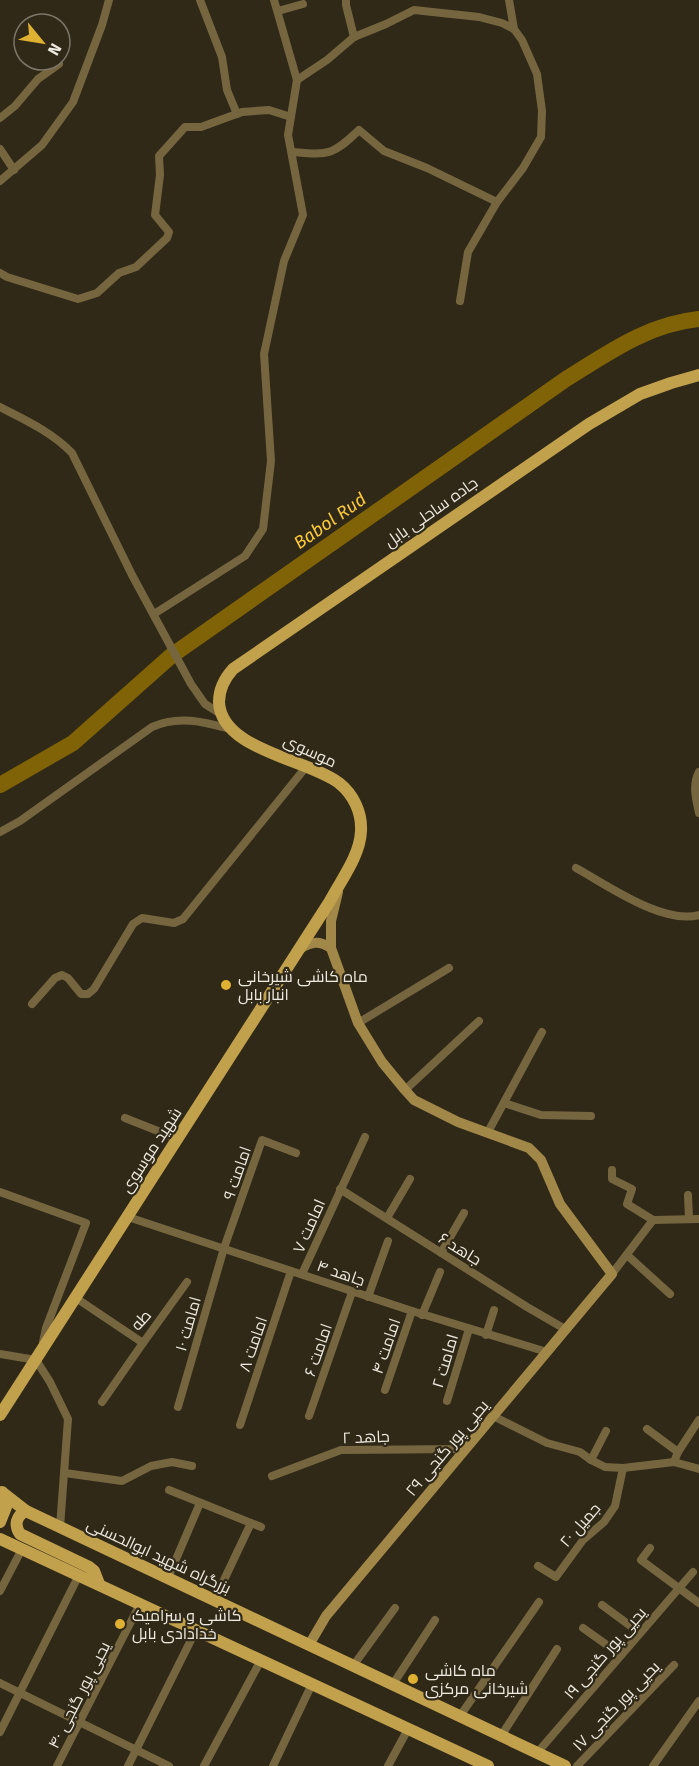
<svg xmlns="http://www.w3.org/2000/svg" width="699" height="1766" font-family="'Fira Sans',Cairo,sans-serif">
  <rect width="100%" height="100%" fill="#302918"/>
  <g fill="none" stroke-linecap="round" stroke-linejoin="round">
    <path stroke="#806306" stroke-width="16" d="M0,785L73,743L171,656L566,379C608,353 648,324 699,319"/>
    <g stroke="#766640" stroke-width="8">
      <polyline points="200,0 222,57 227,90 237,114"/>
      <polyline points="346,0 346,5 354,37"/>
      <polyline points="509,0 514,29"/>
      <polyline points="278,11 303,4"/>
      <polyline points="297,80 327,60 354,37 386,24 414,10 479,17 502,23 514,29 522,40 537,74 542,111 541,137 523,168 497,202 468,252 460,301"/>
      <polyline points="0,118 15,106 38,79 59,64 55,60"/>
      <polyline points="0,149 14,170"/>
      <path d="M292,152C329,155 332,156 359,130L384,151L427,168L497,202"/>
      <polyline points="0,181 42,145 73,102 102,25 109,0"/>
      <polyline points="0,273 7,277 78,299 97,293 119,273 136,267 167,238 169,232 155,215 160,175 159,156 185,127 201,127 242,112 269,110 291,117"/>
      <path d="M0,407C25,420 52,432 72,453L132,575L191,684L205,704L221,714"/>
      <polyline points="154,614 245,556 263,529 271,461 264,354 284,261 303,215 288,135 297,80 274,0"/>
      <path d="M699,772C692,785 696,799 699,813"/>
      <path d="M0,832L20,821L152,727C179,715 204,722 230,729"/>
      <path d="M576,868C607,885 663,925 699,915"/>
      <polyline points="32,1004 55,978 62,975 68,978 81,994 88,994 94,989 133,924 142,918 174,923 183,919 306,767"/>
      <polyline points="358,1023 449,968"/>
      <polyline points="405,1090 479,1021"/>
      <polyline points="504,1103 541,1115 591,1116"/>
      <polyline points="125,1118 178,1139"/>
      <polyline points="488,1132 542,1032"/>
      <polyline points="612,1170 612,1179 632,1189 627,1204 653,1220"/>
      <polyline points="340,1189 527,1307 565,1329"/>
      <polyline points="0,1192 86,1223 46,1328 43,1342"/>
      <polyline points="688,1195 689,1218"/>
      <polyline points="128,1217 412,1311 547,1352"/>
      <polyline points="387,1218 410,1179"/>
      <polyline points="653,1220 699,1219"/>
      <polyline points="441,1253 464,1213"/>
      <polyline points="627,1255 670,1294"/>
      <polyline points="302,1274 365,1137"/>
      <polyline points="612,1274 653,1220"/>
      <polyline points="368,1297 388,1241"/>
      <polyline points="76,1298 143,1343 187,1282"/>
      <polyline points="422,1315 440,1272"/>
      <polyline points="486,1335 494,1310"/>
      <polyline points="0,1354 36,1360 50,1382 68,1419 60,1527"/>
      <polyline points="385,1390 412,1311"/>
      <polyline points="447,1401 469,1329"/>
      <polyline points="102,1402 143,1343"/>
      <polyline points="178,1407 224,1248 262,1140 296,1153"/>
      <polyline points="309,1416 352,1292"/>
      <polyline points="493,1416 547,1443 580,1452 591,1460 605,1467 623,1468 674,1462 699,1469"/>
      <polyline points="240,1425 291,1271"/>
      <polyline points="647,1429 678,1452"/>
      <polyline points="591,1460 606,1431"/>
      <polyline points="674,1462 678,1452 699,1420"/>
      <polyline points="65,1473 122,1481 151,1466 172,1462 192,1466"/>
      <polyline points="272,1476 341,1450 465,1449"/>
      <polyline points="169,1490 261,1527"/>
      <polyline points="650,1548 641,1560 699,1603"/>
      <polyline points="538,1566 556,1577 583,1540 604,1522 615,1506 623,1468"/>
      <polyline points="168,1578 200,1503"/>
      <polyline points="223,1582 251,1523"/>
      <polyline points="0,1591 22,1549"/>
      <polyline points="602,1605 640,1633"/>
      <polyline points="583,1628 621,1655"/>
      <polyline points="353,1666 395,1608"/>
      <polyline points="0,1683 169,1766"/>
      <polyline points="393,1684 435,1620"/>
      <polyline points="460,1716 539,1602"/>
      <polyline points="0,1732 79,1575"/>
      <polyline points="501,1736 557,1649"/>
      <polyline points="537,1753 693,1572"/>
      <polyline points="57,1766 140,1604"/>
      <polyline points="128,1766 196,1630"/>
      <polyline points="204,1766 261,1660"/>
      <polyline points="273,1766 312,1684"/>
      <polyline points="388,1766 408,1729"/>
      <polyline points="577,1766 674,1665"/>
      <polyline points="653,1766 699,1701"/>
    </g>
    <g stroke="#a18748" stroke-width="10">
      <path d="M299,949C312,942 318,940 331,948V921L338,892"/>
      <polyline points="309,1645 326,1616 612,1274 560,1204 541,1160 529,1148 458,1122 414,1100 405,1090 382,1062 358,1023 331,948"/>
    </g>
    <g stroke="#c2a14d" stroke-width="12">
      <path d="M0,1415L330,901C341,880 360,856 361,831C362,812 353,794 339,783C307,759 221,750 219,702C219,689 224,679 233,669L589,424L640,394L671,383L699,375"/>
      <polyline points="3,1493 26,1511 565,1766"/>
      <path d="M26,1511C16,1516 14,1525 20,1534L89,1567L94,1571L99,1584"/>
      <polyline points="0,1522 6,1507 2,1492"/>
      <polyline points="0,1539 488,1766"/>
    </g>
  </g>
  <g fill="#deb133" stroke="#302918" stroke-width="2">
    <circle cx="226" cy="985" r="6"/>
    <circle cx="120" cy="1624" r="6"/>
    <circle cx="413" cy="1679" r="6"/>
  </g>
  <g text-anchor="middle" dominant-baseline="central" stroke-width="4.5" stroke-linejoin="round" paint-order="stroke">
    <g font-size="16" fill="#efeae0" stroke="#302918">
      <text transform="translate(431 512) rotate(-35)">جاده ساحلی بابل</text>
      <text transform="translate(310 751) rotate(25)">موسوی</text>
      <text transform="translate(151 1150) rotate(-57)">شهید موسوی</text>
      <text transform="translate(237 1173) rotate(-71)">امامت ۹</text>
      <text transform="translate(309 1226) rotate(-66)">امامت ۷</text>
      <text transform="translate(460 1249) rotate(32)">جاهد ۶</text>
      <text transform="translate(341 1273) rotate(19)">جاهد ۴</text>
      <text transform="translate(141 1320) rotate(-48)">طه</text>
      <text transform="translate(188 1324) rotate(-74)">امامت ۱۰</text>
      <text transform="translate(253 1344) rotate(-71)">امامت ۸</text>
      <text transform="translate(386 1346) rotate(-71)">امامت ۴</text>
      <text transform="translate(318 1350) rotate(-71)">امامت ۶</text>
      <text transform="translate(445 1361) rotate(-73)">امامت ۲</text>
      <text transform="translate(366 1437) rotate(-2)">جاهد ۲</text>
      <text transform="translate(447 1448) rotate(-50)">یحیی پور گنجی ۲۹</text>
      <text transform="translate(580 1525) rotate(-49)">جمیل ۲۰</text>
      <text transform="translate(159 1556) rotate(25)">بزرگراه شهید ابوالحسنی</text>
      <text transform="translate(605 1653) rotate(-49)">یحیی پور گنجی ۱۹</text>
      <text transform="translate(79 1695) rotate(-63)">یحیی پور گنجی ۴۰</text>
      <text transform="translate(616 1706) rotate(-46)">یحیی پور گنجی ۱۷</text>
    </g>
    <g font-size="16" fill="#efeae0" stroke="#302918" text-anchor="start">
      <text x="238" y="976">ماه کاشی شیرخانی<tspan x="238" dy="18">انبار بابل</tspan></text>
      <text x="132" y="1615">کاشی و سرامیک<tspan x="132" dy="18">خدادادی بابل</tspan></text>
      <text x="425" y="1670">ماه کاشی<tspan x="425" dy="18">شیرخانی مرکزی</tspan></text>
    </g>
    <g font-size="18" font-style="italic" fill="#fbc939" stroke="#302918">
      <text transform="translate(330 521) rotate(-35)">Babol Rud</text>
    </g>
  </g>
  <g transform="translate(42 42) rotate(120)"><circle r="28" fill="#302918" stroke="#7c7668" stroke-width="1.5"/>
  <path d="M0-4.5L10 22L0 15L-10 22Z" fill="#deb133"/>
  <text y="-9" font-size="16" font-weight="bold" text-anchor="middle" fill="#efeae0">N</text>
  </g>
</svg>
